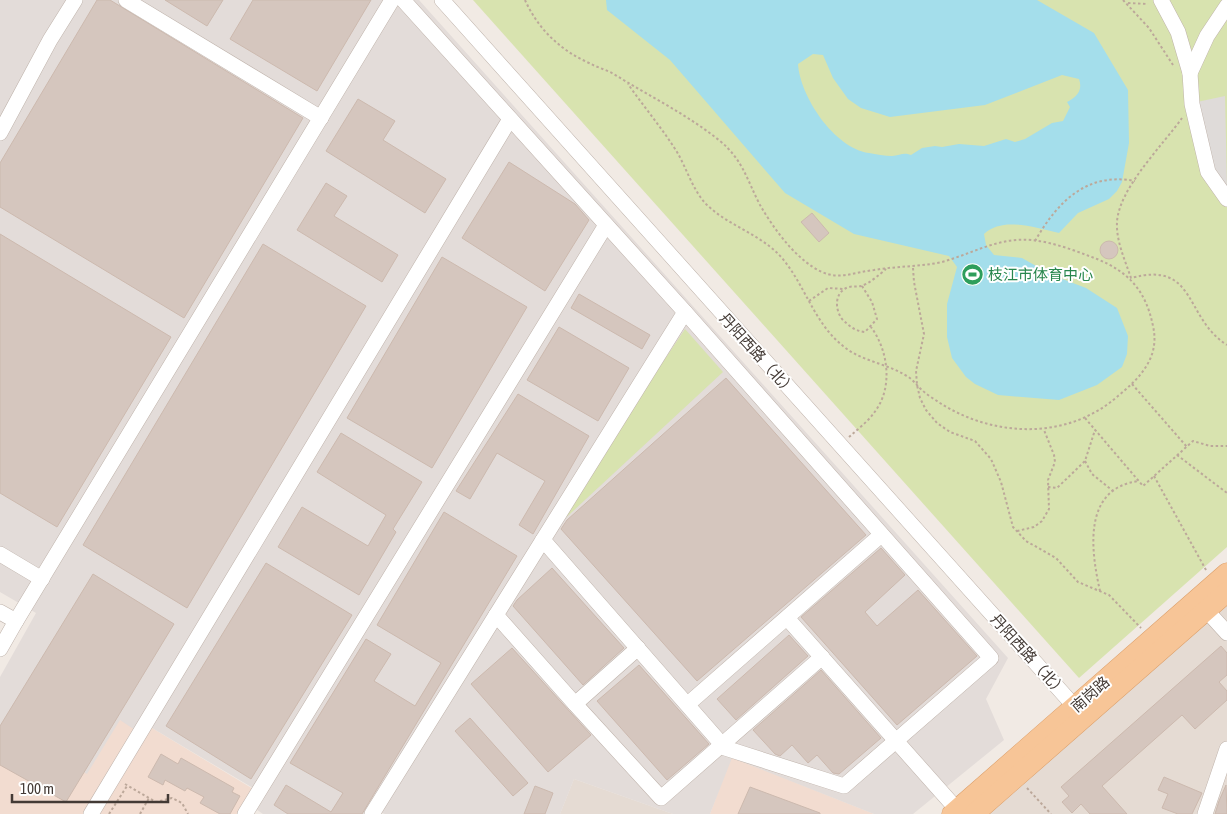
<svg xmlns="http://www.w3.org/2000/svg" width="1227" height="814" font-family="'Asap Condensed','Noto Sans SC',sans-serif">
  <rect width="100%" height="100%" fill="#f1eae4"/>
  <g fill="#e5dbd3">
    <polygon points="1227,602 1227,814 979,814"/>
    <polygon points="574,779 673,814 560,814"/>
  </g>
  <g fill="#f2dcd0">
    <polygon points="120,720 147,725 258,792 245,814 0,814 0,729"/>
    <polygon points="731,757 874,814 710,814"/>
  </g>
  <polygon fill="#e3dcd9" points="0,0 419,0 1008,658 986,699 1004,740 913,814 874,814 732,758 710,814 673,814 574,779 560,814 385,814 380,812 379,814 263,814 250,805 258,791 147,725 141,734 120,720 87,774 0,729 0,677 36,613 0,592"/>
  <g fill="#d8e3af">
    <polygon points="473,0 1227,0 1227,547 1079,678"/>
    <polygon points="685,329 723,372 558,525 555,523"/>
  </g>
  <polygon fill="#dfdbd9" points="1225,96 1227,186 1224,188 1212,171 1197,102"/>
  <path fill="#a4deeb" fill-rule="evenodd" d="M606,0H1037L1094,33L1128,90L1129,143L1122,182L1117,191L1109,199L1078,213L1059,233C1035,228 1003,216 984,234L986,245L994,255L1022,258L1052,275L1086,288L1117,308L1128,336L1127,354L1122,367L1097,385L1059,400L998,395L975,384L966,377L952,358L947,337V304L957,267L949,256L854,234L785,193L670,60L607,10ZM813,54L823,55L833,78L848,99L861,108L890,117L985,105L1062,75L1079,79C1083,90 1077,97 1067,102L1070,107L1063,121L1052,123L1025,139L1015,142L1006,139L984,146L959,144L942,147L935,146L922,148L911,155C904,152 900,155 892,156C885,156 876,154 869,153C834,148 800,96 798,64Z"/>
  <g fill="#d5c6be" stroke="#ccb9ae">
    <polygon points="97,0 110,0 303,118 184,318 0,207 0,163"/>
    <polygon points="165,0 223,0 207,26"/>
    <polygon points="253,0 371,0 317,91 230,39"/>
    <polygon points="358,99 395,121 383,140 446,179 425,213 326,151"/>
    <polygon points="509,162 575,204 589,220 545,291 462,238"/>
    <polygon points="326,183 347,196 334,216 398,255 382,282 297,230"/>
    <polygon points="812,213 829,233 819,242 801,222"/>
    <polygon points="0,234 171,337 57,527 0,493"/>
    <circle cx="1109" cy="250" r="9"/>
    <polygon points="263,244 366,306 187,608 83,545"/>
    <polygon points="442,257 527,307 432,468 347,418"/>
    <polygon points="579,294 650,335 642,349 571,308"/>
    <polygon points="559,327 629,368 598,421 527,380"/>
    <polygon points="726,378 866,535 697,681 561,529 567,520"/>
    <polygon points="518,394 589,436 533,534 519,525 545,481 497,453 470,499 456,491"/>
    <polygon points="341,433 422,482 393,529 396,532 359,595 278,547 302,507 368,546 386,515 317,472"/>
    <polygon points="444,512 517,556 362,814 288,814 274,805 286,785 331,812 343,793 290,763 366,639 391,654 374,681 415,706 441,663 377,625"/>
    <polygon points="881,548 905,575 865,612 877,626 918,590 977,656 897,725 801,617"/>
    <polygon points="266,563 352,615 251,779 166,726"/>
    <polygon points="552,568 624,648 583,685 513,606 517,600"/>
    <polygon points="93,574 174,624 66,802 0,765 0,726"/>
    <polygon points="789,635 808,656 736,720 717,699"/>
    <polygon points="1221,646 1227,653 1227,675 1219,682 1227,691 1227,700 1195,729 1182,715 1102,786 1127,814 1090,814 1081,804 1072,813 1062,802 1069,796 1061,787"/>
    <polygon points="512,648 591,735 548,772 471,684"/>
    <polygon points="639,665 709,744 667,780 597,701"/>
    <polygon points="821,670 881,738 839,774 833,773 817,755 808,763 792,745 780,756 775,754 753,730"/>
    <polygon points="470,718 528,783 513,796 455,731"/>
    <polygon points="161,754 178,764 181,758 234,788 232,792 240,796 230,814 220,814 200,803 204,797 187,788 185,791 165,780 163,785 148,777"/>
    <polygon points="1164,777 1202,793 1192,814 1178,814 1162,808 1168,794 1158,790"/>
    <polygon points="1226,785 1227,814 1215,814 1219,801"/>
    <polygon points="535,786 553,793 545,814 524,814"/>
    <polygon points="750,787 820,813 820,814 738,814"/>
  </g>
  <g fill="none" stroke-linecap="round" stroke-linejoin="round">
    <defs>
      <g id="minor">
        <polyline points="126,0 321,118"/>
        <polyline points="403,0 685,312 991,658 844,786 725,748 543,540"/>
        <polyline points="442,0 1075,707"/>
        <polyline points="1161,0 1178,32 1190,73 1192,104 1208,172 1227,199"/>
        <polyline points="1190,73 1207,36 1227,6"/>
        <polyline points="0,133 50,40 75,0"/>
        <polyline points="0,554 42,579"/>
        <polyline points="1207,611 1227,633"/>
        <polyline points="0,612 16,621 0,649"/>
        <polyline points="496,615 575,704 638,648"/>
        <polyline points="787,618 961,814"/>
        <polyline points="16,621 392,0"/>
        <polyline points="575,704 661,798 822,657"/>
        <polyline points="688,704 881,535"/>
        <polyline points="91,814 510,119"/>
        <polyline points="245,814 606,225"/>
        <polyline points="372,814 685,312"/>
        <polyline points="1205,814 1227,749"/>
      </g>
      <g id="major">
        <polyline points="952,814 1227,573"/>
        <polyline points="974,814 1227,592"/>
      </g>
    </defs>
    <use href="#minor" stroke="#bfb3ab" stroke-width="16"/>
    <use href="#major" stroke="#db9e68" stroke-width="21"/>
    <g stroke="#bca89a" stroke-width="2" stroke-dasharray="2.5 2.5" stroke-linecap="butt">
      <path d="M525,0C538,29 560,50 589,63C598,68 608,70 617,76C651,97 688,115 720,141C743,160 747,180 760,205C774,229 796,260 822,272C840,280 855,272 874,270C897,266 919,267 942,262C971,254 999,237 1031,240C1053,242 1076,251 1097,259C1129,272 1146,291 1153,326C1160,357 1141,377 1118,396C1068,440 995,438 940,403C934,399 927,395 922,390C916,385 912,378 905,375C885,363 861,361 843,346C814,323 805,285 782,258C761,234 730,227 707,205C693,191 687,169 677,152C662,128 644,107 628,84"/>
      <polyline points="1123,0 1149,28 1173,65"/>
      <polyline points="1128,3 1148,4"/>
      <path d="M1182,118C1163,145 1119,188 1117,222C1116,241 1125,260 1131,278C1197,260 1184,318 1227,345"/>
      <path d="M1035,241C1058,201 1087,172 1135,181"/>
      <polyline points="913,268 914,282 924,334 916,371 917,385 920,398 926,410 937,423 950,432 975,441 991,459 1001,482 1013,527 1026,541 1056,558 1078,582 1109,595 1141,628"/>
      <path d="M862,286L872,302L877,319L865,332C855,331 849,326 842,319C834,308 835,291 849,287C853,286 857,287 861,286C869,284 880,274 886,269"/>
      <polyline points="809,301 828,288 844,289"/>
      <polyline points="1132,384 1187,447"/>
      <polyline points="1085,418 1143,486 1193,441 1210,446 1227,446"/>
      <path d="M849,437C858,429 869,421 876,410C893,386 888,350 871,327"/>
      <polyline points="1177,455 1227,493"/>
      <polyline points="1085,461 1092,474 1113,491"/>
      <polyline points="1154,476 1206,570"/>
      <polyline points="1048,487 1057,488 1085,461 1095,430"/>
      <polyline points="1017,531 1034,527 1042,521 1049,509 1048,480 1055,462 1054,455 1044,430"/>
      <path d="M1100,591C1091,551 1082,488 1139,481"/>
      <polyline points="125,784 156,802 172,798 182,803 188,814"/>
      <polyline points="1027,788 1051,814"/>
      <polyline points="109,814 127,786"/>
      <polyline points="140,814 149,798"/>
    </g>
    <use href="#minor" stroke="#fff" stroke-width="15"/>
    <use href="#major" stroke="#f7c597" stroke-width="20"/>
  </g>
  <defs>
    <symbol id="stadium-disc" viewBox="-11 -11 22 22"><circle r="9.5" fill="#2e9e5b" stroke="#fff"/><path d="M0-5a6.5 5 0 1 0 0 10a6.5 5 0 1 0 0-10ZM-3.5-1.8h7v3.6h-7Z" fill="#fff"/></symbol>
  </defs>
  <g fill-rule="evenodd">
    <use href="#stadium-disc" x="960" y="262" width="25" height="25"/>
  </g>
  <g text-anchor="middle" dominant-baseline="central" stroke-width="4" stroke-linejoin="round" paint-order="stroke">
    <g font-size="15" fill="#27864d" stroke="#fff" text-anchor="start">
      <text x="988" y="274">枝江市体育中心</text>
    </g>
    <g font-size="15" fill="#433a35" stroke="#fff">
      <text transform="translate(758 354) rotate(48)">丹阳西路（北）</text>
      <text transform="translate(1029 655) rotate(48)">丹阳西路（北）</text>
      <text transform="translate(1090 694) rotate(-41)">南岗路</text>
    </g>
  </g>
  <path d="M12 794v8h156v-8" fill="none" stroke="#433a35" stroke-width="2.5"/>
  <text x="20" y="794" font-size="15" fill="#433a35" stroke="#ffffff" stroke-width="4" paint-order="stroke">100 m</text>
</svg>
